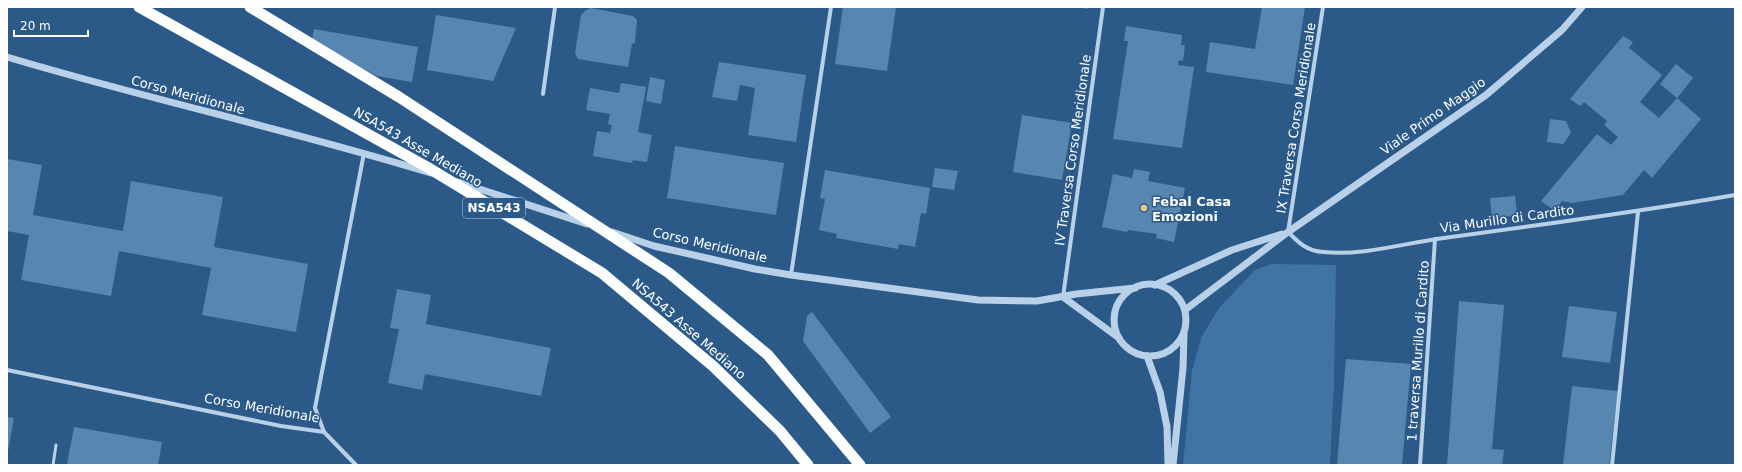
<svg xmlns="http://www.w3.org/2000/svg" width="1742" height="472" font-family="'DejaVu Sans',sans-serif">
  <rect width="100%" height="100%" fill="#2b5a88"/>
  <polygon fill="#4074a4" points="1271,264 1336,265 1334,382 1330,465 1183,465 1192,371 1201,338 1219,308 1255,270"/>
  <g fill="#5786b0">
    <polygon points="843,7 896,7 887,71 835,64"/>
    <polygon points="1077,7 1089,7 1088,9"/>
    <polygon points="1262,7 1305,7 1293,85 1206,72 1210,42 1255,49"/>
    <polygon points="591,8 633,16 637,20 635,43 632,44 628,67 578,59 575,53 581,15 586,10"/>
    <polygon points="436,15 516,28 493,81 427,70"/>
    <polygon points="1126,26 1182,35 1181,45 1185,45 1183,61 1179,60 1178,65 1194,67 1182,148 1113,139 1128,41 1124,41"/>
    <polygon points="314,29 418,47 412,82 377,76 312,40"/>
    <polygon points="1623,36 1633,42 1629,48 1662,75 1640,102 1659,118 1677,98 1701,119 1652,178 1644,170 1623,195 1572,203 1562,201 1555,211 1541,201 1597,134 1611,145 1618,137 1604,125 1607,121 1584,102 1580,106 1570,99"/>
    <polygon points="719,62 806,75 796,142 748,135 755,88 740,85 737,101 712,97"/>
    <polygon points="1676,64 1693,78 1677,98 1660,84"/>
    <polygon points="650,77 665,80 661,104 646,101"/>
    <polygon points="621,83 646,87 638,132 652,135 647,162 633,160 632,163 593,156 597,131 610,133 612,125 608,124 610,114 586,110 590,88 619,93"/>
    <polygon points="1022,115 1072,123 1062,180 1013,172"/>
    <polygon points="1550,119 1566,121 1571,133 1563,144 1547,142"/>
    <polygon points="675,146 784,163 776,215 667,198"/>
    <polygon points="7,159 42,165 33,215 123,231 131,181 223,197 214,247 308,264 296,332 202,315 211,268 119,251 111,296 21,280 29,235 7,231"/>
    <polygon points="935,168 958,171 954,190 932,187"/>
    <polygon points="1134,169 1150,172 1148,181 1185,188 1174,242 1156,238 1157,234 1128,230 1127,232 1102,227 1113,174 1132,178"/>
    <polygon points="825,170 930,188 926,214 921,213 915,247 899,244 898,249 836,238 837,234 819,230 825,199 820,198"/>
    <polygon points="1515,196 1517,215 1492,219 1490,198"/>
    <polygon points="397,289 431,295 426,324 551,348 541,396 425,374 422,390 388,383 399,329 390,328"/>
    <polygon points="1459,301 1504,305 1492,449 1504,450 1502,465 1447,465"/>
    <polygon points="1569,306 1617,312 1610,363 1562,357"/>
    <polygon points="812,312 891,417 870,433 803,341 807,316"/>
    <polygon points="1346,359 1411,364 1402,465 1337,465"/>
    <polygon points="1572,386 1618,391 1609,465 1563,465"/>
    <polygon points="7,417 14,418 8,451 7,451"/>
    <polygon points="74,427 162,442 158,465 67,464"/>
  </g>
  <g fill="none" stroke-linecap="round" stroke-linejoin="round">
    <polyline stroke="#b8d1e8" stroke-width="3" points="53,465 56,445"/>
    <g stroke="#b8d1e8" stroke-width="4">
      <path d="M1323,7L1288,232C1299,243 1307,251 1323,252C1364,256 1404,243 1444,238C1541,225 1638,212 1735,195"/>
      <polyline points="543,94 555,7"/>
      <polyline points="791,275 831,7"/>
      <polyline points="1063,297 1103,7"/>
      <polyline points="7,370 281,426 324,432"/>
      <polyline points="356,465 324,432 315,408 364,153"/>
      <polyline points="1420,465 1435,239"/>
      <polyline points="1612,465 1638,212"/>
    </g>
    <g stroke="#b8d1e8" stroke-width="7">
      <path d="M7,57C147,99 291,130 431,173"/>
      <polyline points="458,182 587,224"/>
      <polyline points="612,232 654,246 755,269 791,275 978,300 1037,301 1076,294 1135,288"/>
      <circle cx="1150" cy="320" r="36"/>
      <polyline points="1155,285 1232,250 1282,234"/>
      <polyline points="1063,297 1119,338"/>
      <polyline points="1185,310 1288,232 1486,95 1562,30 1582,7"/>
      <polyline points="1147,356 1160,392 1167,427 1168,465"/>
      <polyline points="1173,465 1183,368 1184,334"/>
    </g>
    <g stroke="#fcfefe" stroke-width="11">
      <polyline points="139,7 427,167 602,273 713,366 780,431 808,465"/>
      <polyline points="250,7 399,97 669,273 768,355 860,465"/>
    </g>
  </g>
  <circle fill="#edc681" stroke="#2b5a88" stroke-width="1.5" cx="1144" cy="208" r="4"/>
  <g text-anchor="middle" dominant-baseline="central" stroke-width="3" stroke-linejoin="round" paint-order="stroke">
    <rect fill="#2b5a88" stroke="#bfcedb" stroke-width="1" x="463" y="198" width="62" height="20" rx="3"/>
    <g font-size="12" font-weight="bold" fill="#fff">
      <text x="494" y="208">NSA543</text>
    </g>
    <g font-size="13" fill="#fff" stroke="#2b5a88">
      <text transform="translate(188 95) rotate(15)">Corso Meridionale</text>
      <text transform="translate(1433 116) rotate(-35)">Viale Primo Maggio</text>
      <text transform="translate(1296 118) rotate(-81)">IX Traversa Corso Meridionale</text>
      <text transform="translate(418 147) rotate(30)">NSA543 Asse Mediano</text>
      <text transform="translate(1073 150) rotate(-82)">IV Traversa Corso Meridionale</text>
      <text transform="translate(1507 219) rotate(-8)">Via Murillo di Cardito</text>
      <text transform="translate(710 245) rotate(13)">Corso Meridionale</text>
      <text transform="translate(689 329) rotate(41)">NSA543 Asse Mediano</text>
      <text transform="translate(1418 351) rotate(-86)">1 traversa Murillo di Cardito</text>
      <text transform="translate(262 408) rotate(10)">Corso Meridionale</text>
    </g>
    <g font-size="13" font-weight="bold" fill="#fff" stroke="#2b5a88" text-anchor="start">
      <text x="1152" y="201">Febal Casa<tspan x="1152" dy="15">Emozioni</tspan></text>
    </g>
  </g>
  <rect width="1742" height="472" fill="none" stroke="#ffffff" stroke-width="16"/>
  <path d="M14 30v6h74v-6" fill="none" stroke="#ffffff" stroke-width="2"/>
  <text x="20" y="30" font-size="12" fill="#ffffff" stroke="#2b5a88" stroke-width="3" paint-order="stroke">20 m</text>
</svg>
